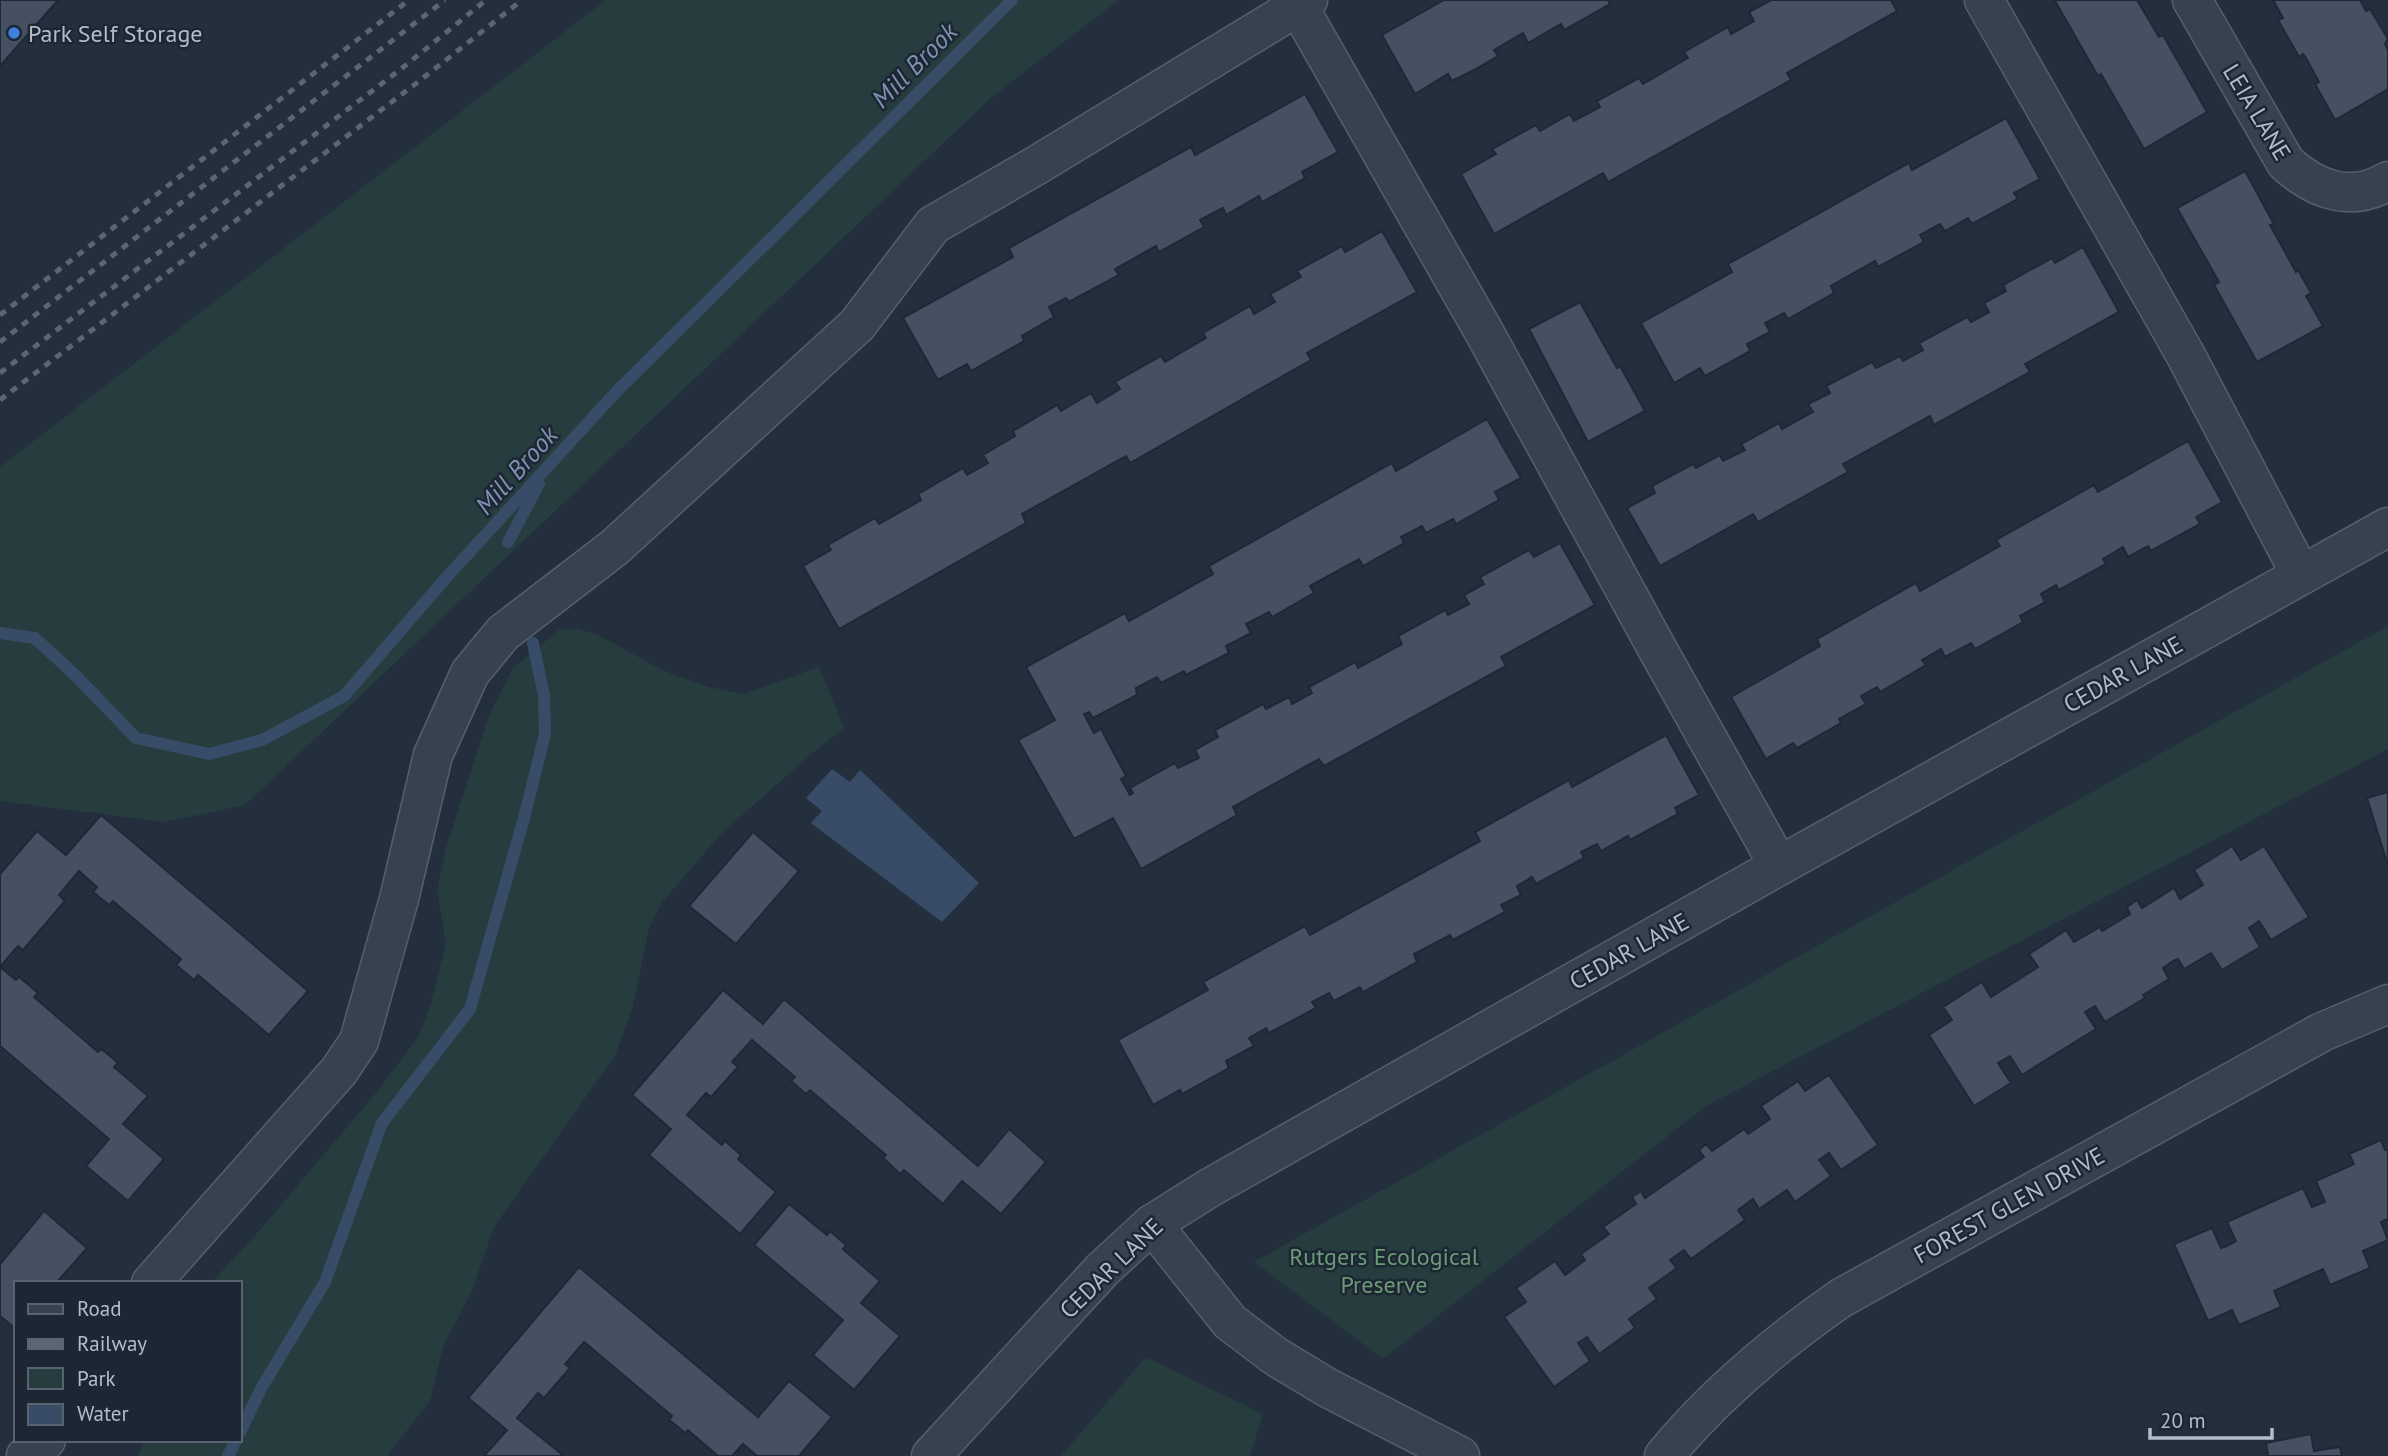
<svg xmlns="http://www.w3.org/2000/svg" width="2388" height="1456" font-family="'PT Sans',sans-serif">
  <rect width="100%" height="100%" fill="#242f3e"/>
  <g fill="#263c3f">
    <polygon points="606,0 1119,0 993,96 245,805 165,822 0,801 0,467"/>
    <polygon points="2388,626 2388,749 1706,1106 1383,1359 1254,1262"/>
    <polygon points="577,629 598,635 664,671 709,687 744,694 819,667 844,728 809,756 723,832 662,902 649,928 633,1006 616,1054 494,1227 472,1291 443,1347 430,1401 387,1456 139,1456 144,1440 240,1440 240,1283 211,1283 260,1230 375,1094 419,1036 431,1003 446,943 437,891 446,848 489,715 513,668 559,630"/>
    <polygon points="1146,1357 1263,1414 1250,1456 1061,1456"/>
  </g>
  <polygon fill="#394c67" points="832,769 850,782 860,770 979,883 942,922 811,823 822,811 806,798"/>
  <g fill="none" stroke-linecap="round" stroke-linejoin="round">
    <g stroke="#394c67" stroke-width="12">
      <polyline points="508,542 539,484"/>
      <polyline points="0,633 35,638 75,675 136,738 209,754 262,740 344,696 445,579 617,391 1012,0"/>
      <polyline points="240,1432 262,1387 325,1282 382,1123 470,1009 524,818 545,734 544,696 533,643"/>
      <polyline points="228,1456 236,1440"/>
    </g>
  </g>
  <g fill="#455162" stroke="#1f2835" stroke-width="2">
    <polygon points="0,0 58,0 0,66"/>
    <polygon points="1444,0 1608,0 1610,4 1564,30 1561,24 1528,43 1523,33 1494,50 1498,56 1474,70 1452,81 1448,74 1415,94 1382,35"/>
    <polygon points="1771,0 1891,0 1897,11 1787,73 1791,80 1608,182 1603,173 1494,234 1461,174 1496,154 1492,149 1536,125 1540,131 1570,114 1574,121 1600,107 1597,101 1639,78 1643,84 1688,58 1684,52 1728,27 1731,34 1754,21 1749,12"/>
    <polygon points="2056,0 2137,0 2159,37 2163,35 2207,112 2144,149 2101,74 2098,76 2055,1"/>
    <polygon points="2273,0 2360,0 2366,11 2370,9 2388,39 2385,44 2388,50 2388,89 2335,120 2315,84 2319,82 2306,58 2303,54 2299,57 2278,20 2283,18"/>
    <polygon points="1305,94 1338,152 1302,172 1305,178 1262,202 1259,196 1226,215 1223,208 1200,220 1204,227 1159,252 1156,246 1115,269 1119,275 1069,302 1066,298 1049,307 1054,317 1022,336 1024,341 971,371 967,364 938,380 903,318 1013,257 1009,248 1191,147 1195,155"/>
    <polygon points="2006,118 2040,179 2014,193 2018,199 1972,224 1968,218 1945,231 1940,224 1920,235 1924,242 1878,267 1875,261 1831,286 1834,293 1788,319 1784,313 1765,323 1770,332 1747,344 1750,351 1705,376 1700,368 1674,383 1641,323 1732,272 1728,264 1909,163 1912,170"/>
    <polygon points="2245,171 2274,224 2270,225 2296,272 2298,270 2311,293 2306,296 2323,326 2257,362 2214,285 2219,282 2177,208"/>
    <polygon points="1382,231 1417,292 1307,353 1311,360 1130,463 1126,456 1022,514 1026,523 839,629 803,566 831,550 828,545 875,518 879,524 921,500 918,494 963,468 967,475 988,463 983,455 1015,436 1013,431 1057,405 1061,411 1091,393 1097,403 1120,389 1115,382 1161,356 1165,362 1206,338 1203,333 1250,306 1254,314 1275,302 1270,294 1301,277 1297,271 1342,246 1345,252"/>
    <polygon points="2083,247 2119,312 2025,364 2030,372 1934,425 1930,416 1843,464 1848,472 1758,522 1753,514 1660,566 1627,508 1655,493 1652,486 1693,464 1696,468 1720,455 1723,461 1745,450 1741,444 1779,423 1782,429 1813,412 1808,404 1830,393 1826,386 1872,362 1876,368 1900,356 1903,361 1923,350 1919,343 1967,317 1971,322 1989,312 1984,303 2006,291 2003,285 2052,258 2055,263"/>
    <polygon points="1580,302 1617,368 1620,366 1645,411 1588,442 1529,329"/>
    <polygon points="1487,419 1521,478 1495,492 1499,500 1456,524 1453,519 1426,533 1422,526 1401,537 1404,543 1363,566 1359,559 1310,586 1314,593 1272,617 1269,612 1246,624 1251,633 1226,646 1229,653 1186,675 1184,671 1161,683 1157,677 1136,688 1137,695 1093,718 1089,712 1084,714 1094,733 1101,729 1126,776 1121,779 1130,795 1133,793 1130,788 1175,763 1178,768 1199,758 1195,750 1218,737 1215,730 1263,704 1266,709 1289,697 1292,704 1312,693 1309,687 1355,662 1358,668 1402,644 1398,636 1445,610 1448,615 1469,604 1464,595 1484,584 1480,577 1529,550 1534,557 1560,543 1595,605 1501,657 1506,666 1324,766 1319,759 1233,807 1237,815 1141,869 1113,818 1074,839 1018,740 1055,720 1026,667 1125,613 1129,621 1213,574 1209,566 1392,463 1396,471"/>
    <polygon points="2188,441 2222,502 2196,517 2200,524 2151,551 2148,546 2128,557 2123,547 2103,559 2106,564 2059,590 2056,585 2041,594 2045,602 2020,616 2023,622 1975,649 1971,643 1945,657 1941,649 1922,660 1926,665 1880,692 1877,687 1861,696 1866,704 1839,719 1841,723 1797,748 1793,743 1766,759 1731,697 1820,646 1817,639 1916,583 1920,591 2000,546 1996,540 2094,485 2098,492"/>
    <polygon points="1666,735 1699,795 1675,808 1678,814 1630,840 1628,836 1601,851 1597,844 1581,852 1584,858 1536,884 1532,877 1517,886 1521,895 1501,905 1505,912 1453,940 1450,935 1414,954 1417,962 1363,992 1360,987 1334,1001 1329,993 1312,1002 1316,1008 1269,1033 1266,1028 1249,1038 1254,1046 1226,1061 1229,1068 1182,1094 1180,1090 1153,1105 1118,1040 1208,990 1203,982 1305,926 1310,935 1480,841 1475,832 1569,780 1572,787"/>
    <polygon points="2388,792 2388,866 2367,798"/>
    <polygon points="101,815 308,991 269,1035 198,975 194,980 176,965 181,959 113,901 109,905 93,892 97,887 79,871 59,895 65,901 23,950 18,946 0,967 16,980 19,977 30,986 38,993 34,997 98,1052 101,1049 110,1056 118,1063 114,1067 148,1096 123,1124 164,1159 128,1201 86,1166 109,1139 0,1046 0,874 37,831 66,855"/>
    <polygon points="753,832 799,871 736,944 689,906"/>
    <polygon points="2232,846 2241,860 2264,846 2309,917 2271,940 2259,921 2249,928 2260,947 2222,970 2211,953 2184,969 2178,959 2173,961 2163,968 2169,979 2143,995 2145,998 2105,1022 2095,1006 2085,1012 2096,1029 2022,1075 2010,1056 1998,1063 2011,1083 1974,1106 1929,1035 1952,1020 1943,1007 1982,982 1991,997 2038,967 2029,954 2066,930 2074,942 2100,927 2102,931 2130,914 2127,907 2137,900 2142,908 2174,888 2180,899 2203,885 2194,870"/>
    <polygon points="723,990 763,1024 784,999 978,1166 1009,1129 1046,1162 1001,1214 962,1181 943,1204 904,1170 900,1174 895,1169 883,1158 886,1155 810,1090 806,1094 791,1081 795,1077 752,1040 732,1062 738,1067 711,1097 706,1093 687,1115 722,1145 725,1141 741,1155 738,1159 776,1192 740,1234 649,1155 671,1129 632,1095"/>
    <polygon points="1829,1075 1878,1145 1841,1170 1829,1153 1819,1160 1831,1176 1795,1202 1787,1190 1759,1209 1753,1199 1738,1210 1745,1220 1691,1259 1684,1250 1670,1260 1677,1268 1649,1288 1657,1299 1629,1319 1635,1328 1599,1354 1587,1337 1578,1343 1590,1361 1554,1387 1504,1317 1526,1302 1516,1288 1555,1261 1565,1275 1585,1260 1581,1254 1609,1234 1603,1227 1636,1204 1632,1197 1641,1191 1645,1198 1704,1157 1699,1150 1706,1144 1712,1151 1744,1129 1748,1134 1770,1119 1761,1106 1798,1081 1805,1091"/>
    <polygon points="2381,1140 2385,1150 2388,1149 2388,1219 2381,1222 2388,1240 2363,1251 2370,1268 2330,1285 2323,1269 2274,1291 2281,1307 2239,1325 2232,1310 2208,1321 2174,1244 2212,1228 2221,1248 2227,1246 2236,1241 2227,1222 2303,1188 2312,1207 2325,1202 2316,1181 2354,1164 2349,1154"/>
    <polygon points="789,1204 827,1235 830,1231 846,1245 843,1249 880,1281 861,1303 900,1336 854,1390 813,1355 843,1320 754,1245"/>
    <polygon points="44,1211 87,1248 58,1281 59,1283 16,1283 16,1329 0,1316 0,1264"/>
    <polygon points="579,1267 758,1417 789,1381 832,1417 799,1456 757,1456 743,1444 732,1456 718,1456 688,1430 685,1433 678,1427 669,1420 672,1416 584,1342 565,1364 570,1368 544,1398 538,1393 517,1418 559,1452 562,1454 560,1456 484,1456 507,1430 468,1398"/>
    <polygon points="2311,1434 2314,1451 2340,1447 2342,1456 2268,1456 2266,1443"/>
  </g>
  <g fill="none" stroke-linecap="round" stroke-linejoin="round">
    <defs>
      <g id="minor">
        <polyline points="1984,0 2185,354 2301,575"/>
        <path d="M2192,0L2286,163C2316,190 2351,203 2388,181"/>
        <polyline points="1298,6 1483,330 1659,652 1779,866"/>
        <polyline points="1152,1224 1230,1322 1275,1356 1328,1388 1460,1456"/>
        <polyline points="151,1283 339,1071 359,1041 399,899 433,755 470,673 503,633 615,547 857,325 933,225 1037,165 1308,0"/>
        <polyline points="26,1456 46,1440"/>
        <polyline points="931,1456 1103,1269 1152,1224 1211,1187 1779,866 2388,527"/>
        <path d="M1664,1456C1715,1394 1775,1344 1841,1298L2322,1032L2388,1004"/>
      </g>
    </defs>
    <use href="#minor" stroke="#565f6c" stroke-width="41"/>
    <use href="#minor" stroke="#38414e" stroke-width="38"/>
    <g stroke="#5a6575" stroke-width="5" stroke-dasharray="7 7" stroke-linecap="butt">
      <polyline points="0,315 409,0"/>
      <polyline points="0,342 445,0"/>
      <polyline points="0,373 401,69 486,0"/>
      <polyline points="0,400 418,82 522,0"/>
    </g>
  </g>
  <circle fill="#3f7fe0" stroke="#1d2633" stroke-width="2.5" cx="14" cy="33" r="7"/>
  <g text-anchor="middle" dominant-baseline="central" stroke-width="5" stroke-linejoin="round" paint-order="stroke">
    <g font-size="24" fill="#b4bcc9" stroke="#1d2633" text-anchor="start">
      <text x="28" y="33">Park Self Storage</text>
    </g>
    <g font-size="24" fill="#b4bcc9" stroke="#1d2633">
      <text transform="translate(2257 112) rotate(59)">LEIA LANE</text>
      <text transform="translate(2123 674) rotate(-29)">CEDAR LANE</text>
      <text transform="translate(1629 951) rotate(-29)">CEDAR LANE</text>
      <text transform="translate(2009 1205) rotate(-29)">FOREST GLEN DRIVE</text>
      <text transform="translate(1111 1268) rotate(-44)">CEDAR LANE</text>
    </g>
    <g font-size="24" fill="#6b9a76" stroke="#1d2633">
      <text x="1384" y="1256">Rutgers Ecological<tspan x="1384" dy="28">Preserve</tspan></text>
    </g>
    <g font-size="26" font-style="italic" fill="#7c92b1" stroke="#1d2633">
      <text transform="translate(914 65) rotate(-45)">Mill Brook</text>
      <text transform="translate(516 470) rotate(-48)">Mill Brook</text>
    </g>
  </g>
  <rect x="14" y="1281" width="228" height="161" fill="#1d2633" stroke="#59626f" stroke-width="2"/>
  <rect x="28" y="1304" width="35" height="10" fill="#38414e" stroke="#59626f" stroke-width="2"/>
  <text x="77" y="1316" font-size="21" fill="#b4bcc9">Road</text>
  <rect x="28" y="1339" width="35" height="10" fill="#5a6575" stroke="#59626f" stroke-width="2"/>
  <text x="77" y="1351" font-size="21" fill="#b4bcc9">Railway</text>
  <rect x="28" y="1368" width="35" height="21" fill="#263c3f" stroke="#59626f" stroke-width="2"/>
  <text x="77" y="1386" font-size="21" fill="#b4bcc9">Park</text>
  <rect x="28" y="1404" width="35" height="21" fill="#394c67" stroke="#59626f" stroke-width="2"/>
  <text x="77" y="1421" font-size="21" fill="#b4bcc9">Water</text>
  <path d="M2150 1428v10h122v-10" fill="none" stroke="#b4bcc9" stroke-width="3.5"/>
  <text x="2160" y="1428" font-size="21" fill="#b4bcc9" stroke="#1d2633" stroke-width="5" paint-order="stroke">20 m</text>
</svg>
